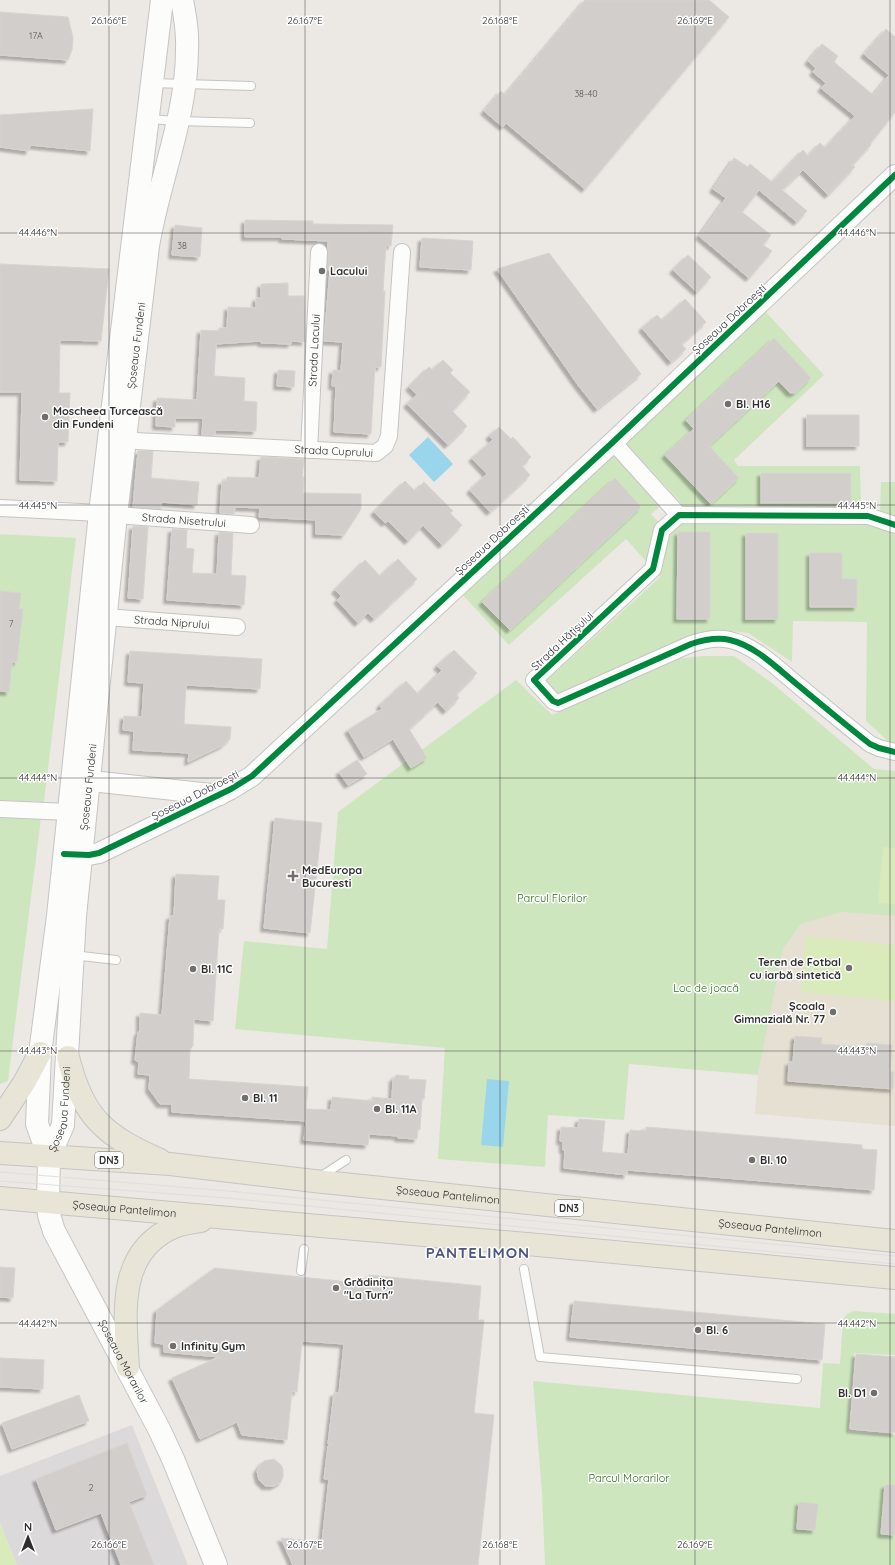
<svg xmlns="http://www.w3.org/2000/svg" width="895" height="1565" font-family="Quicksand,sans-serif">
  <defs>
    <filter id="shadow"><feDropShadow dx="-3.5" dy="3.5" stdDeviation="1" flood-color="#0004"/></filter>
  </defs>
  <rect width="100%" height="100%" fill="#ece8e4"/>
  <polygon fill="#dcd9db" points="132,1425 188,1565 17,1565 0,1523 0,1476"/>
  <polygon fill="#e6e0d3" points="841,911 895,916 895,1126 755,1114 758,1075 783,949 801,924"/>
  <g fill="#cee6be">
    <polygon points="764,310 824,375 734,460 738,466 860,466 861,507 684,506 625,442"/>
    <polygon points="611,453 661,506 651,514 660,524 868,525 895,533 895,743 889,742 866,721 867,622 793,621 792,662 748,633 722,630 697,633 557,697 544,683 660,577 626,539 509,645 461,593"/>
    <polygon points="881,482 895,482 895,521 880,516"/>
    <polygon points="0,534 76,538 44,802 0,800"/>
    <polygon points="702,656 734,656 772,683 874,769 895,771 895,916 841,912 801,924 783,949 758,1075 629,1064 624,1120 548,1115 545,1167 438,1159 445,1048 235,1029 244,941 327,949 338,812 516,680 552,715 677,659"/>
    <polygon points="0,817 41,818 8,1081 0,1084"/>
    <polygon points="854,1311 895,1314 895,1355 854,1353 848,1432 895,1435 895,1565 545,1565 542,1493 533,1381 820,1408 823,1363 840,1364 843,1320 847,1314"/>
  </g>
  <g fill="#d9eabb">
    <polygon points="883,847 895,848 895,904 878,903"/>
    <polygon points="806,936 895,945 895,1001 801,992"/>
    <polygon points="0,1523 17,1565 0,1565"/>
  </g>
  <g fill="#99d6ec">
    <polygon points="428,437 453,464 434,482 409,455"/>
    <polygon points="487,1079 509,1081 503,1147 481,1145"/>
  </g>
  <g fill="#d1cecb" stroke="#d7d4d0" filter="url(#shadow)">
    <polygon points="585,0 709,0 729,17 585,189 506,123 503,127 484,111 501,91 505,95"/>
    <polygon points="0,12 68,17 73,38 72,50 68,60 0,55"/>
    <polygon points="886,29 895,37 895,112 870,144 871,145 852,165 855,167 828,195 803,170 782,190 807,211 797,222 759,190 742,212 771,235 763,245 772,251 749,278 699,236 726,198 713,189 734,158 748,167 750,164 772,182 803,150 808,156 820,143 825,148 855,116 821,88 826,83 813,72 816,68 808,61 822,44 838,56 834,62 873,95 889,75 864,54"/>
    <polygon points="93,109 90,151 30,145 29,151 0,147 0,115"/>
    <polygon points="245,220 313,221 313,224 393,225 391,246 386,245 383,291 385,291 381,367 375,367 371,434 334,432 336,386 332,386 333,370 341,371 343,342 324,341 330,270 328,270 328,241 282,239 283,237 245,237"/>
    <polygon points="175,225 202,228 200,257 172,255"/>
    <polygon points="422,238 473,241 471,270 420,267"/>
    <polygon points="549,253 641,374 597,409 578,385 497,269"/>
    <polygon points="688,255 711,277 697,292 673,270"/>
    <polygon points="0,264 109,269 101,341 60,340 59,393 70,393 68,442 58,442 57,481 20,480 22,392 0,392"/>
    <polygon points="288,283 288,296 304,296 305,342 291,341 291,344 261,343 261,341 216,344 214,376 245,378 244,401 257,402 256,431 215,430 215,435 202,435 203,418 175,418 175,427 156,426 157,398 197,400 201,330 219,331 219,328 227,328 228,307 256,308 256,298 261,298 261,284"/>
    <polygon points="685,299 706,322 681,344 686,349 671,362 642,328 657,315 662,320"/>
    <polygon points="774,338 811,378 795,393 790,393 779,381 709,446 739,478 711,504 665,455 694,429 686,420"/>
    <polygon points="443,360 453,370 450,373 470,392 452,411 467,426 448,445 407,404 417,395 409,387 429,367 432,370"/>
    <polygon points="278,370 295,371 294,387 277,386"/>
    <rect x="807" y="415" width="52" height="31"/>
    <polygon points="499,427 511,439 513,437 531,457 522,466 530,475 490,512 470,490 487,474 472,458 493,440 489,436"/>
    <polygon points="138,451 153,451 151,478 199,482 197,505 161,502 161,509 133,507"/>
    <polygon points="261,457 304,459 302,477 304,477 303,493 361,494 361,509 344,535 316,534 316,520 259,517 260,508 235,507 234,514 220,513 222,481 227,481 227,477 259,478"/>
    <rect x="761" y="473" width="90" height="30"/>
    <polygon points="615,478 641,507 510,630 482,602"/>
    <polygon points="405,481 415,491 424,482 453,511 450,513 462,525 442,545 423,525 408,541 388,521 385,523 374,512"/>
    <polygon points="133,526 148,527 143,599 128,598"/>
    <polygon points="172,529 187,530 186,548 194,549 192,573 217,574 219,532 233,533 231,575 246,576 244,605 167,600"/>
    <polygon points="678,532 710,532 710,619 677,619"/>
    <rect x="746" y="533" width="32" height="86"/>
    <polygon points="810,553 842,553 842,579 857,579 857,607 810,607"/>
    <polygon points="398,559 417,579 374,619 368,613 358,623 337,600 341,596 335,590 365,560 380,576"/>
    <polygon points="0,591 21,593 19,609 23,609 17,662 12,662 9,692 0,691"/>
    <polygon points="454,650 477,673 456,694 459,698 446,711 438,702 409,729 427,758 411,768 393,739 364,757 348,730 382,709 380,705 406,681 418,694 442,670 437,666"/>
    <polygon points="130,651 262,659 260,689 186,685 184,724 231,727 230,739 223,745 188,762 189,753 133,750 134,731 123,730 124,716 142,717 144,683 128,682"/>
    <polygon points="357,760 367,774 348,785 339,772"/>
    <polygon points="275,818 322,823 310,933 264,928"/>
    <polygon points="176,874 219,876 217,900 225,900 223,929 219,929 213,1021 194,1019 193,1046 190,1049 189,1079 308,1087 306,1109 331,1110 332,1097 372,1101 372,1097 392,1099 393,1078 395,1078 396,1075 409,1076 408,1079 426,1080 424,1099 422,1099 420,1130 418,1129 417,1139 398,1138 398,1136 369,1134 368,1145 304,1140 306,1121 172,1112 172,1104 160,1104 149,1089 150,1075 138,1074 139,1062 135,1060 138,1032 140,1032 140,1013 162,1015 170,916 174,916"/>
    <polygon points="795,1036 822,1038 821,1044 866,1047 867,1043 892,1045 890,1072 894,1072 893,1089 788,1081 789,1062 793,1062"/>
    <polygon points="579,1119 605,1121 602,1152 628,1154 630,1130 646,1131 646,1127 862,1145 862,1149 877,1150 874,1190 627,1170 627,1175 564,1168 565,1150 563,1150 563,1141 560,1141 561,1127 578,1128"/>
    <polygon points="0,1267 15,1268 13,1298 0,1297"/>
    <polygon points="215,1268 368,1284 369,1275 481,1286 478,1320 484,1320 474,1413 494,1415 478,1565 293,1565 281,1538 322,1542 329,1479 324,1479 328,1446 333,1444 328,1444 334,1393 339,1393 344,1344 302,1341 297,1392 292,1391 287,1440 242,1435 237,1422 200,1439 172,1378 219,1357 164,1352 164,1344 155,1343 157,1310"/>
    <polygon points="574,1301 825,1324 822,1360 570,1337"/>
    <polygon points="856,1354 895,1357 895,1433 850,1429"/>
    <polygon points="0,1358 44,1360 43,1389 0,1387"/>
    <polygon points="79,1395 89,1421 12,1449 2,1423"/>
    <polygon points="127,1443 147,1495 129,1502 154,1565 121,1565 101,1513 56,1530 36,1479"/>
    <polygon points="274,1459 281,1465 283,1469 283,1477 281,1482 274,1486 265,1486 259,1480 257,1471 259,1467 264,1461"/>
    <polygon points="885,1485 895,1485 895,1535 881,1534"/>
    <polygon points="799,1502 818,1504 815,1530 797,1529"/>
  </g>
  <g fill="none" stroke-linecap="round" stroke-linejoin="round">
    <defs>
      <g id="service">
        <polyline points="152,83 251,86"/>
        <polyline points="148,119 178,121 250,123"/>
        <polyline points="73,955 116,960"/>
        <polyline points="320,1177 346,1160"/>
        <polyline points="524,1269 540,1357 797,1379"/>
        <polyline points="301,1271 304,1249"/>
      </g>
      <g id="minor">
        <path id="s1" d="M115,440L376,453L385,446L389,436L402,252"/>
        <polyline points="613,442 679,515"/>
        <path id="s2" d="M309,450L319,252"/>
        <polyline points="0,508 100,513"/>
        <path id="s3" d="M116,515L251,525"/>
        <path d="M895,525L868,516L679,515L662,530L653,569L534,680L553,701L558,703L691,644C703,640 717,637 730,640C756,646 778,669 799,686C822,705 846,725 870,744L879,748L895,752"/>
        <path id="s4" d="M106,617L237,627"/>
        <polyline points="0,809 69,812"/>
      </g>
      <g id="tertiary">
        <polyline points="73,779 220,795"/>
        <polyline points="66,854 89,855 99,853 231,789 252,776 613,442 895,175"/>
      </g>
      <g id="secondary">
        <path id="s5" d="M162,0L100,513L58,916L40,1053L37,1124L49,1157L48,1201L49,1215L54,1231L159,1429L173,1459L216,1565"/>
        <path id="s6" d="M49,1157L63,1125L75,916L116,515L148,246C159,180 187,116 187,49C188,32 185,16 182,0"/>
      </g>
      <g id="primary">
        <path d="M68,1057C83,1118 104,1135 160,1160"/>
        <polyline points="0,1119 24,1083 40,1053"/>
        <path id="s7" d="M0,1153L170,1164L314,1181L895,1241"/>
        <path id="s8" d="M0,1198L538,1245L895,1278"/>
        <path d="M128,1367C125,1315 116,1252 174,1227C182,1224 192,1222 201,1221"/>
      </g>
    </defs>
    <use href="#service" stroke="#c5c4c5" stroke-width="10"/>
    <use href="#minor" stroke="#c5c4c5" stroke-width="18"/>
    <use href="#tertiary" stroke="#c5c4c5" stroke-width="22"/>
    <use href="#secondary" stroke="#c5c4c5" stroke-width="24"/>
    <use href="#primary" stroke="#c6c5c4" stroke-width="24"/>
    <use href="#service" stroke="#fcfcfb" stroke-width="8"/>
    <use href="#minor" stroke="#fcfcfb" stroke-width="16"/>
    <use href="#tertiary" stroke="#fcfcfb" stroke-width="20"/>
    <use href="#secondary" stroke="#fcfcfb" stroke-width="22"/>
    <use href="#primary" stroke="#e8e4d6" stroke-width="22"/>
    <g stroke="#dfdfe1" stroke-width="1">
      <polyline points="0,1172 228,1191 895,1256"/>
      <polyline points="0,1181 227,1198 895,1264"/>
    </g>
    <defs>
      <g id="cycleway">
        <path d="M895,525L868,516L679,515L662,530L653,569L534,680L553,701L558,703L691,644C703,640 717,637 730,640C756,646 778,669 799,686C822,705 846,725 870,744L879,748L895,752"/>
        <polyline points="64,854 89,855 99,853 231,789 252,776 613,442 895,175"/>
      </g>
    </defs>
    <use href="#cycleway" stroke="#fff" stroke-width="8"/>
    <use href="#cycleway" stroke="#00873e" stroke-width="6"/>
  </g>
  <path fill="none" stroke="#2e2e2e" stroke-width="1" stroke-opacity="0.45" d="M109,0V1565M305,0V1565M500,0V1565M695,0V1565M890,0V1565M0,233H895M0,505H895M0,778H895M0,1051H895M0,1323H895"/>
  <g fill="#706f6e" stroke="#fff" stroke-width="1.5">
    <circle cx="322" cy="271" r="4"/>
    <circle cx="728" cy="404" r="4"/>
    <circle cx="45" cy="417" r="4"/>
    <path d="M291 870h4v4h4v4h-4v4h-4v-4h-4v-4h4z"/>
    <circle cx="849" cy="968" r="4"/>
    <circle cx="193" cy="969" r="4"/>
    <circle cx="833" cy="1012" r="4"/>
    <circle cx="245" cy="1098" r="4"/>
    <circle cx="377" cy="1109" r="4"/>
    <circle cx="752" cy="1160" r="4"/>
    <circle cx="336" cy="1288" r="4"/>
    <circle cx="698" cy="1330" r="4"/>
    <circle cx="173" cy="1346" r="4"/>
    <circle cx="874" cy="1393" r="4"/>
  </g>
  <g text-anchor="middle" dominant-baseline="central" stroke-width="3" stroke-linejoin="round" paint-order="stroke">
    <g font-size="9" fill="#585857">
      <text x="36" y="35">17A</text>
      <text x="586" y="93">38-40</text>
      <text x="182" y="245">38</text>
      <text x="11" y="623">7</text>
      <text x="91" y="1487">2</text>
    </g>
    <g fill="#fff" stroke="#6d6d6d" stroke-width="1">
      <rect x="95" y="1152" width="28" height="16" rx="3"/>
      <rect x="555" y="1200" width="28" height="16" rx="3"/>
    </g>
    <g font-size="10" font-weight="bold" fill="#2e2e2e">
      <text x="109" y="1160">DN3</text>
      <text x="569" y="1208">DN3</text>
    </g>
    <g font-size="11" font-weight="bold" fill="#2e2e2e" stroke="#fff" text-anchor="start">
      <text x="330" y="271">Lacului</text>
      <text x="736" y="404">Bl. H16</text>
      <text x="53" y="411">Moscheea Turcească<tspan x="53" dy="13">din Fundeni</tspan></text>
      <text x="302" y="870">MedEuropa<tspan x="302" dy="13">Bucuresti</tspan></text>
      <text x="841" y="962" text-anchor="end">Teren de Fotbal<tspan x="841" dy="13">cu iarbă sintetică</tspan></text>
      <text x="201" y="969">Bl. 11C</text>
      <text x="825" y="1006" text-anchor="end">Școala<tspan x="825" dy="13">Gimnazială Nr. 77</tspan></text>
      <text x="253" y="1098">Bl. 11</text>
      <text x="385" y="1109">Bl. 11A</text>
      <text x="760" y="1160">Bl. 10</text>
      <text x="344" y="1282">Grădinița<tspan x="344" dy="13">"La Turn"</tspan></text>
      <text x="706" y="1330">Bl. 6</text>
      <text x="181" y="1346">Infinity Gym</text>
      <text x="866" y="1393" text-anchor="end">Bl. D1</text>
    </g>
    <g font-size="11" fill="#2e2e2e" stroke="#fff">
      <text transform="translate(729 319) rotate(-43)">Șoseaua Dobroești</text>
      <text stroke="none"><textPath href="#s6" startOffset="818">Șoseaua Fundeni</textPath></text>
      <text stroke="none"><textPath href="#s2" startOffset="100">Strada Lacului</textPath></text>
      <text stroke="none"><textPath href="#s1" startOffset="219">Strada Cuprului</textPath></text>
      <text stroke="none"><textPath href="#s3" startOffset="68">Strada Nisetrului</textPath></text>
      <text transform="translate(492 540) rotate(-43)">Șoseaua Dobroești</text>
      <text stroke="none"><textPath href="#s4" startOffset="66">Strada Niprului</textPath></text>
      <text transform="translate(562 641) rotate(-43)">Strada Hățișului</text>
      <text stroke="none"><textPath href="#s6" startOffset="374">Șoseaua Fundeni</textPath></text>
      <text transform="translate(195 795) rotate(-27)">Șoseaua Dobroești</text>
      <text stroke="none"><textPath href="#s6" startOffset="50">Șoseaua Fundeni</textPath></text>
      <text stroke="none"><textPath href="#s7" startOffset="450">Șoseaua Pantelimon</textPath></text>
      <text stroke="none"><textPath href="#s8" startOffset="125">Șoseaua Pantelimon</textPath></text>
      <text stroke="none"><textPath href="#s7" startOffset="774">Șoseaua Pantelimon</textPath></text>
      <text stroke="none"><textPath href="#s5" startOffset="1389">Șoseaua Morarilor</textPath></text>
    </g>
    <g font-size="11" fill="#2c6e1b" stroke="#fff">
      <text x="552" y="898">Parcul Florilor</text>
      <text x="706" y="988">Loc de joacă</text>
      <text x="629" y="1478">Parcul Morarilor</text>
    </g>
    <g font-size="15" font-weight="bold" letter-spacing="1" fill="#4d5680" stroke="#fff">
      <text x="478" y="1252">PANTELIMON</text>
    </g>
  </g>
  <g font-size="10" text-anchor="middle" fill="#2e2e2e" stroke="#fff" stroke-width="3" stroke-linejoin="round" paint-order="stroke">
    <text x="109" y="24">26.166°E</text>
    <text x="305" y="24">26.167°E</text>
    <text x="500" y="24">26.168°E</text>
    <text x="695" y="24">26.169°E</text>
    <text x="38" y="236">44.446°N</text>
    <text x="857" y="236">44.446°N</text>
    <text x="38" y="509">44.445°N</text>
    <text x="857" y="509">44.445°N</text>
    <text x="38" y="781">44.444°N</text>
    <text x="857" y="781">44.444°N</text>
    <text x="38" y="1054">44.443°N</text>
    <text x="857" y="1054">44.443°N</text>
    <text x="38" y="1327">44.442°N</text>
    <text x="857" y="1327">44.442°N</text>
    <text x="109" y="1548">26.166°E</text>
    <text x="305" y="1548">26.167°E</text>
    <text x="500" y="1548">26.168°E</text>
    <text x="695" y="1548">26.169°E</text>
  </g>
  <g transform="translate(28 1537)" stroke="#ffffff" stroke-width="3" paint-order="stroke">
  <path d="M0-3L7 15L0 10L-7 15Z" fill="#2e2e2e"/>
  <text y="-6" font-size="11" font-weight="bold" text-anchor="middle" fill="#2e2e2e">N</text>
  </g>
</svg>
